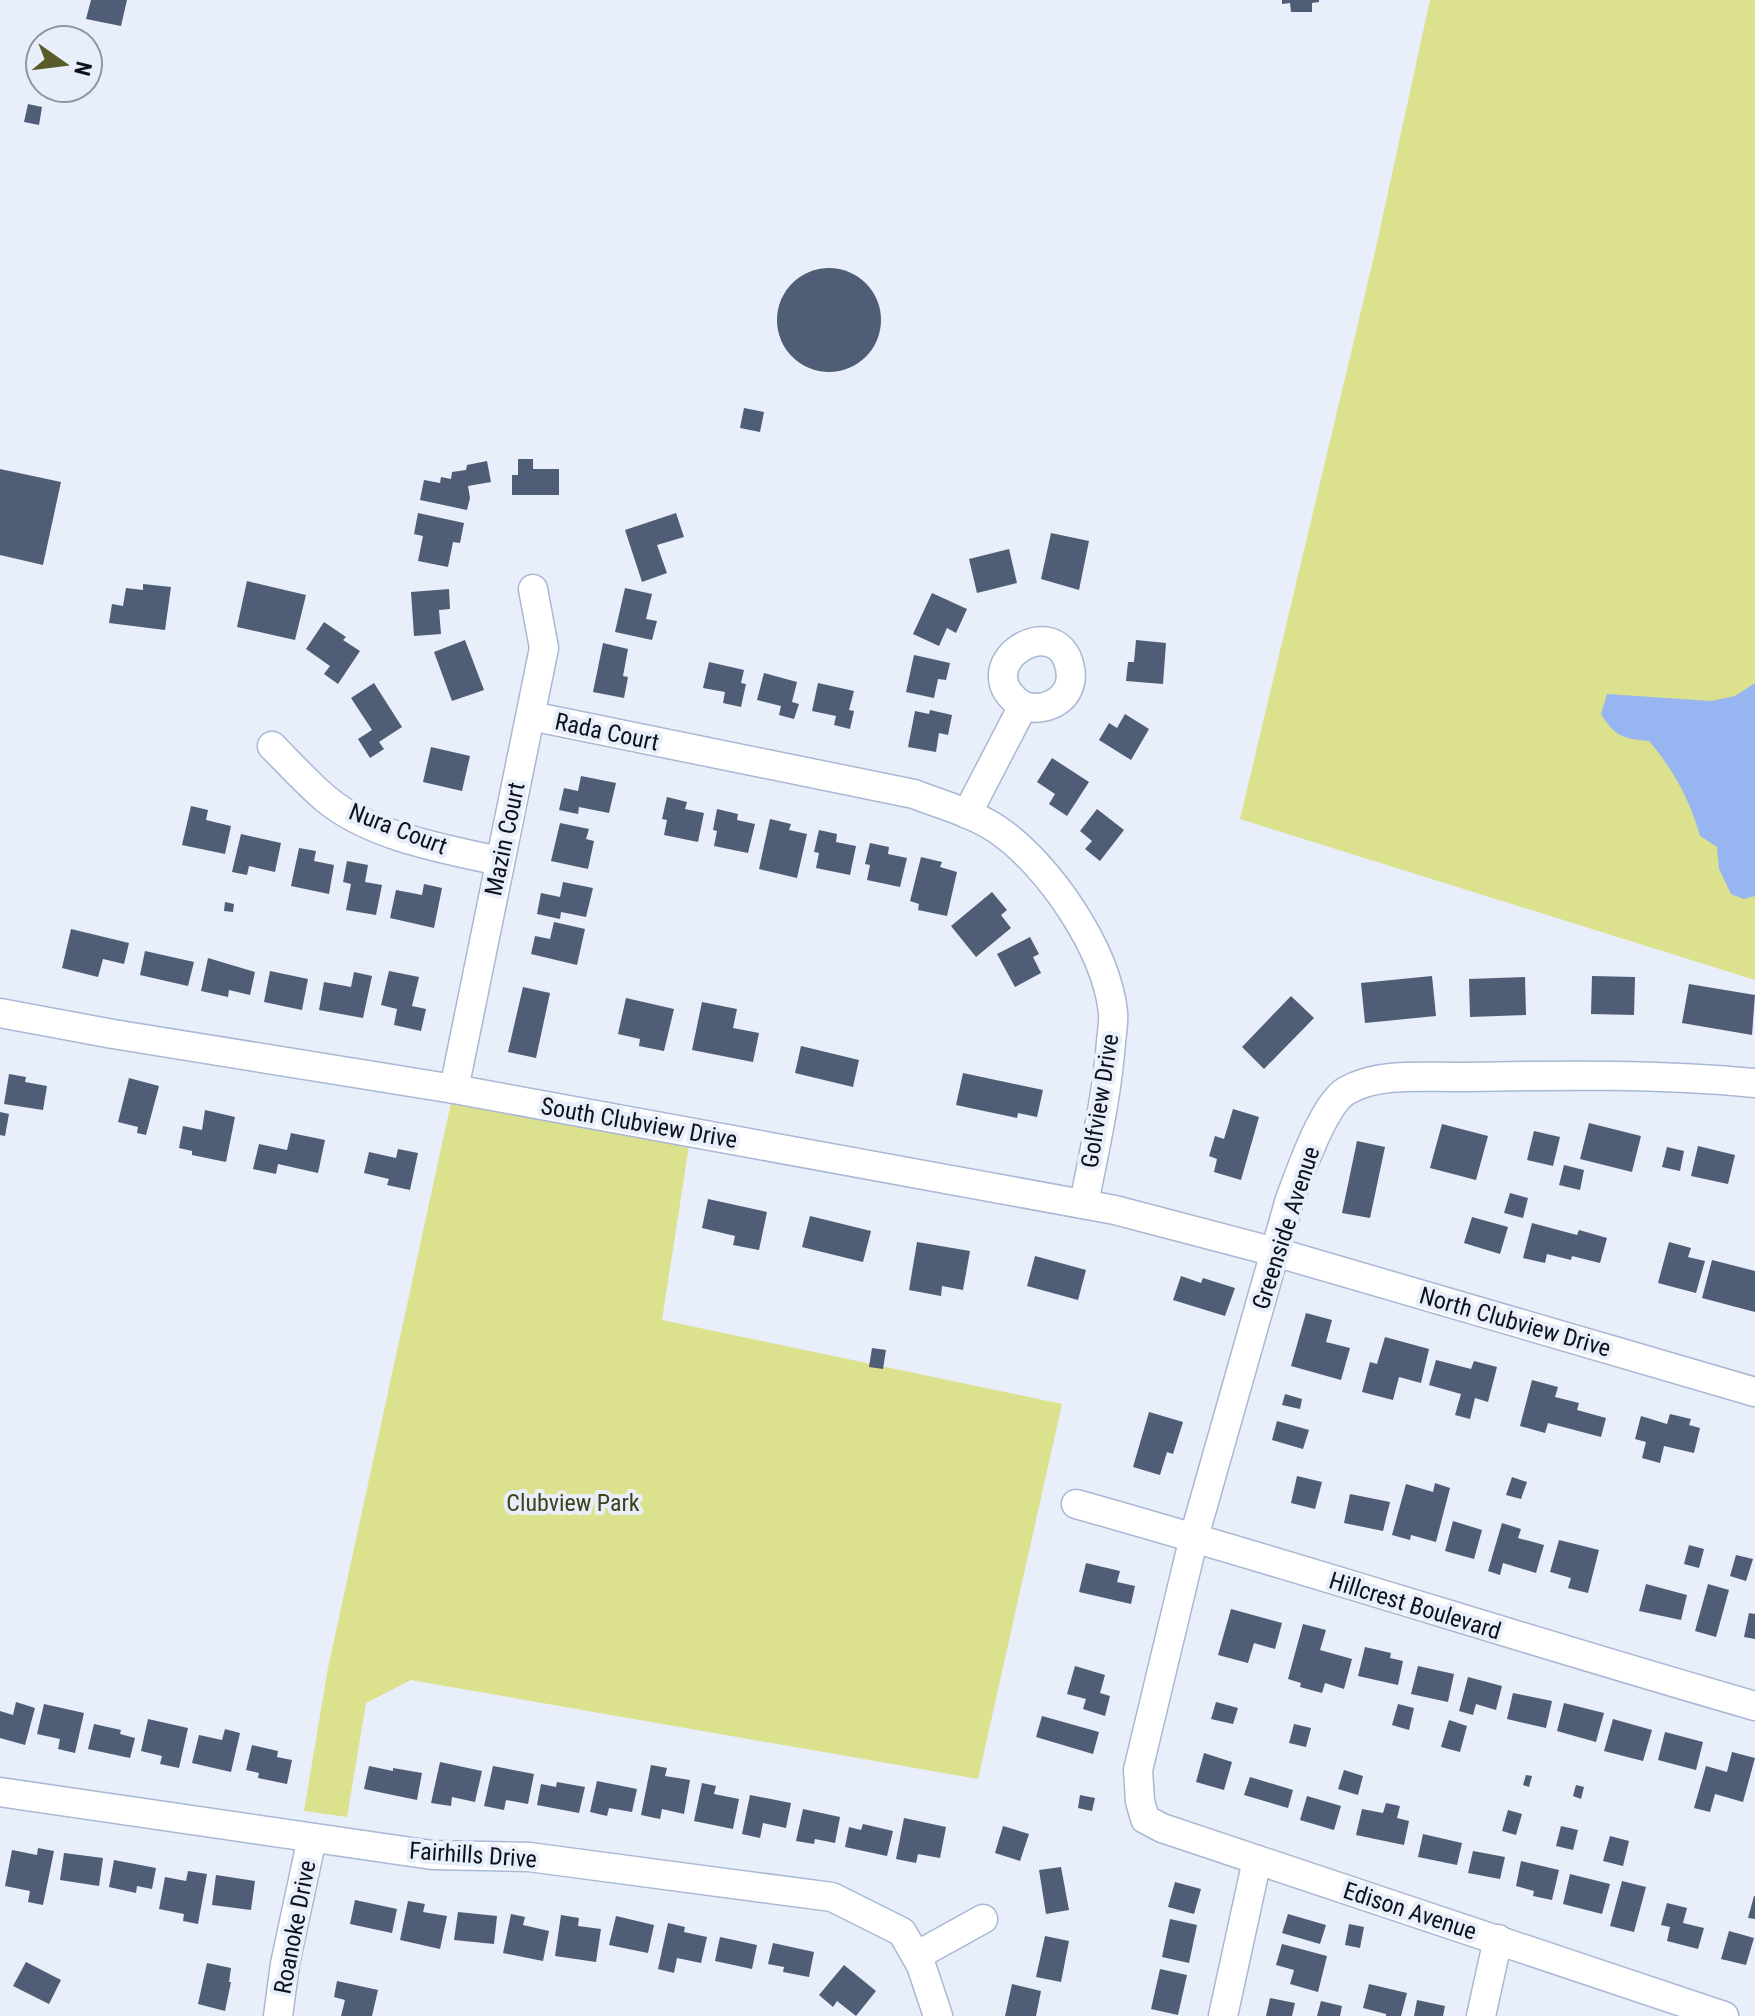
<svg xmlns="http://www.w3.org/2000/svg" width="1755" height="2016" font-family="'Roboto Condensed',sans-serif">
  <rect width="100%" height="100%" fill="#e8eefa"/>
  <g fill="#dce18e">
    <polygon points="1430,0 1755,0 1755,980 1240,819 1375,252"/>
    <polygon points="454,1089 691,1133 662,1320 1062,1404 978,1779 411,1680 366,1703 347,1817 304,1811 328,1668"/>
  </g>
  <path fill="#97b6f1" d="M1755,683V896L1744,899L1731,894L1719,869L1717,847L1700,836C1690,800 1673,769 1649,741C1624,739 1614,736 1601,714L1607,694L1711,701L1735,696Z"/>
  <g fill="#505d77">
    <polygon points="91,0 127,0 121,26 86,19"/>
    <polygon points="1282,0 1319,0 1319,2 1312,3 1312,12 1291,12 1290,3 1282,4"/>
    <polygon points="28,104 42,107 39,125 24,122"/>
    <circle cx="829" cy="320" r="52"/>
    <polygon points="744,408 764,412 760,432 740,428"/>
    <polygon points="518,459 533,459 533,469 559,469 559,495 512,495 512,475 518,475"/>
    <polygon points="487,461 491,482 468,486 470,498 467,510 420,500 424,480 440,483 441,477 451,479 452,472 466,470 467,465"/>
    <polygon points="0,469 61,482 43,565 0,555"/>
    <polygon points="418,513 464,523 460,543 453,542 448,567 418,561 423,536 414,534"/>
    <polygon points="676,513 684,537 657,545 667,573 642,582 625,530"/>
    <polygon points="1051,533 1089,541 1079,590 1041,579"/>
    <polygon points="1009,549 1017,583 977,593 969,559"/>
    <polygon points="247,581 306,595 295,640 237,627"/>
    <polygon points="143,584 171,587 165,630 109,623 112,604 123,606 126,588 143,590"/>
    <polygon points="625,588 652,594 646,619 657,621 652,640 615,632"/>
    <polygon points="449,589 450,609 439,610 441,634 414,636 411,592"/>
    <polygon points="932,593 967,609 956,633 947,628 939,646 913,634"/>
    <polygon points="324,622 346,637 343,640 360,651 338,684 324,674 330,666 306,649"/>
    <polygon points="465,640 484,690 452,701 434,652"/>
    <polygon points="1136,640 1166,643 1163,684 1126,681 1128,662 1134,662"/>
    <polygon points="603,643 628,649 623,676 628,677 624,698 593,692"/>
    <polygon points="914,655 950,663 946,680 938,679 934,698 906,692"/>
    <polygon points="709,662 744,670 741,683 746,684 741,707 723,703 725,692 703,688"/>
    <polygon points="764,673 797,682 792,702 799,704 794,719 779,715 781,706 757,700"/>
    <polygon points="374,683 402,727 379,742 384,749 370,758 358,739 372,730 351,698"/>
    <polygon points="818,683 854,691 849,710 854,711 850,729 834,725 836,716 812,711"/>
    <polygon points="930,710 952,715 948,735 939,733 936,752 908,747 915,711 929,714"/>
    <polygon points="1125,714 1149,729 1131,760 1099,740 1109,723 1117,728"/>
    <polygon points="431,747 470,756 462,791 423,782"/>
    <polygon points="1052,758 1089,782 1067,816 1049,804 1055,794 1037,782"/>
    <polygon points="581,776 616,783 609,813 579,807 578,814 559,810 564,788 578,791"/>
    <polygon points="667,797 687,802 685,809 704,813 698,842 664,835 667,820 662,819"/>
    <polygon points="191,806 208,810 206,820 231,826 225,854 182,845"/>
    <polygon points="717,809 738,814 737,820 755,824 748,853 714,846 717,831 713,830"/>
    <polygon points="1097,809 1124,830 1100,861 1085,849 1092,841 1080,831"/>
    <polygon points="770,819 791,824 789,830 807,834 797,878 759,869"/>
    <polygon points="560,823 589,829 586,839 594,841 588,869 551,861"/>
    <polygon points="819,830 837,834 836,842 856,846 850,875 816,868 819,853 814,852"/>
    <polygon points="241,834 281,843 275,872 249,866 247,875 232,872"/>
    <polygon points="870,843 889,847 888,854 907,858 900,887 867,880 870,865 865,864"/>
    <polygon points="299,848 316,851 314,861 334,865 329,894 291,886"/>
    <polygon points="921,857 942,862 940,867 957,872 947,916 918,910 919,904 910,901"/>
    <polygon points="347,861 368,865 365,882 382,885 376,915 346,910 351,884 343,882"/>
    <polygon points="563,882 593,888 586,917 561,912 560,919 537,914 541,893 560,897"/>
    <polygon points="424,884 442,888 434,928 390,918 396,890 422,895"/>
    <polygon points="992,892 1007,910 1001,915 1011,928 976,957 951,926"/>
    <polygon points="225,902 234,904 233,912 224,911"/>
    <polygon points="554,922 585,929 577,965 531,954 535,936 550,939"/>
    <polygon points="71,929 129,943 124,964 103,959 98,977 62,968"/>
    <polygon points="1030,937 1039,954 1033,957 1041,973 1015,987 997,954"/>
    <polygon points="145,951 194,962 188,986 140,975"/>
    <polygon points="208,958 255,972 250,995 229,990 228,997 201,991"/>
    <polygon points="270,971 308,979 302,1010 264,1002"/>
    <polygon points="389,971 419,977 412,1006 426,1009 421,1031 394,1025 397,1009 381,1005"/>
    <polygon points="354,972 372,976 363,1018 319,1010 324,982 351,987"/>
    <polygon points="1432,976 1436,1016 1365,1023 1361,983"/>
    <polygon points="1592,976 1635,977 1634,1015 1591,1014"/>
    <polygon points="1525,977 1526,1015 1470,1017 1469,979"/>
    <polygon points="1689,984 1755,995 1752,1035 1682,1023"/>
    <polygon points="523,987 550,993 536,1058 508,1052"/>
    <polygon points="1291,996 1314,1018 1264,1069 1242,1047"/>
    <polygon points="626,998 674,1009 664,1051 639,1046 640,1039 618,1034"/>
    <polygon points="702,1002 737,1009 733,1028 759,1033 753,1062 692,1050"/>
    <polygon points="801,1046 859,1060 853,1087 795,1073"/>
    <polygon points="963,1073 1043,1090 1037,1117 1018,1113 1017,1118 956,1105"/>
    <polygon points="9,1074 26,1077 25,1082 47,1086 43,1110 4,1104"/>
    <polygon points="129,1078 159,1086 146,1135 137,1133 138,1127 118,1122"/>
    <polygon points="1233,1109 1259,1117 1241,1180 1214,1172 1217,1159 1209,1156 1215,1136 1224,1139"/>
    <polygon points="205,1110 235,1117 226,1162 192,1155 192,1151 179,1148 183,1126 202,1130"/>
    <polygon points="0,1112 9,1114 5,1136 0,1135"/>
    <polygon points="1589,1123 1641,1136 1632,1172 1580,1159"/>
    <polygon points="1442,1124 1488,1136 1476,1180 1430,1168"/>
    <polygon points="1534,1131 1560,1137 1553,1166 1527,1160"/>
    <polygon points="291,1133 325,1140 318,1173 278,1164 276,1174 253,1169 259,1144 287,1150"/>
    <polygon points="1357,1141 1385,1147 1370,1218 1342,1213"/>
    <polygon points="1698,1146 1735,1155 1728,1184 1691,1176"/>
    <polygon points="1667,1147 1684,1151 1680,1171 1662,1167"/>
    <polygon points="398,1149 418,1153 410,1190 387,1185 389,1179 364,1173 369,1152 396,1158"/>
    <polygon points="1564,1165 1584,1170 1580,1190 1559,1185"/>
    <polygon points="1510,1193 1528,1198 1523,1218 1504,1213"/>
    <polygon points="708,1199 767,1212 759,1250 733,1245 735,1236 702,1228"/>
    <polygon points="810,1216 871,1231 863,1262 802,1247"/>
    <polygon points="1472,1217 1508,1227 1500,1254 1464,1243"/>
    <polygon points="1532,1223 1577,1235 1579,1230 1607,1238 1600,1263 1572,1256 1571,1260 1547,1254 1545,1263 1523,1258"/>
    <polygon points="917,1242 970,1251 963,1290 942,1286 941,1296 909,1290"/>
    <polygon points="1669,1242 1691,1248 1688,1257 1705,1261 1696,1293 1658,1283"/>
    <polygon points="1035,1256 1086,1270 1078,1300 1027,1286"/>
    <polygon points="1712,1260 1755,1271 1755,1312 1702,1298"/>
    <polygon points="1181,1276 1201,1283 1203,1278 1235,1288 1225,1316 1173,1300"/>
    <polygon points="1306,1313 1332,1320 1326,1342 1350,1348 1341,1380 1291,1366"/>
    <polygon points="1385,1337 1429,1349 1421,1383 1399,1377 1393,1400 1362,1392 1370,1362 1377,1364"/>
    <polygon points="872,1348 886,1350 883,1369 869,1367"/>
    <polygon points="1436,1360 1471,1369 1474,1361 1497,1367 1488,1402 1475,1398 1470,1419 1455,1415 1461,1394 1429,1385"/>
    <polygon points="1532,1380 1558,1387 1555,1397 1579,1403 1577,1410 1606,1418 1601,1437 1548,1423 1545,1433 1520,1426"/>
    <polygon points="1285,1394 1302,1399 1300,1409 1282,1405"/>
    <polygon points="1149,1412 1183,1422 1173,1454 1167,1452 1160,1475 1133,1467"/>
    <polygon points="1670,1414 1691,1419 1689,1425 1700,1428 1694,1453 1664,1446 1660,1463 1642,1458 1646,1442 1635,1439 1641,1416 1667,1424"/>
    <polygon points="1277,1421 1309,1430 1303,1449 1272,1440"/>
    <polygon points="1297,1476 1322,1482 1315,1509 1291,1503"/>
    <polygon points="1512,1477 1527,1482 1521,1499 1506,1495"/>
    <polygon points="1435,1483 1450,1488 1436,1542 1411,1535 1410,1540 1392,1535 1406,1484 1433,1492"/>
    <polygon points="1350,1494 1390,1502 1383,1531 1344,1523"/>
    <polygon points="1453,1521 1482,1530 1474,1559 1445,1551"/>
    <polygon points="1502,1523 1521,1529 1518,1538 1544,1545 1536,1573 1503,1563 1500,1575 1488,1571"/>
    <polygon points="1559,1540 1599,1550 1588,1593 1568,1588 1571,1578 1550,1572"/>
    <polygon points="1689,1545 1704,1549 1699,1568 1684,1564"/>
    <polygon points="1736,1555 1753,1559 1746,1581 1730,1576"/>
    <polygon points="1086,1563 1120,1571 1117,1582 1135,1586 1131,1604 1079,1592"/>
    <polygon points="1646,1584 1687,1595 1681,1620 1639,1611"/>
    <polygon points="1708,1584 1729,1590 1716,1637 1695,1631"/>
    <polygon points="1231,1609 1282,1623 1275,1649 1254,1643 1248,1663 1218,1655"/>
    <polygon points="1749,1613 1755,1614 1755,1639 1744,1637"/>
    <polygon points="1303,1624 1326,1630 1320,1650 1352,1659 1344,1689 1325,1683 1322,1693 1300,1687 1301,1683 1288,1679"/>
    <polygon points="1365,1647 1391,1653 1390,1658 1403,1661 1398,1685 1358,1676"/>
    <polygon points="1075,1666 1105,1675 1100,1693 1110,1696 1105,1716 1083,1709 1086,1699 1067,1694"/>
    <polygon points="1418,1666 1454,1674 1448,1702 1411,1694"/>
    <polygon points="1468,1677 1502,1686 1496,1710 1476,1704 1473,1715 1459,1711"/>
    <polygon points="1513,1693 1552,1701 1546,1728 1507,1719"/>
    <polygon points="16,1702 35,1708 25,1745 0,1738 0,1711 13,1715"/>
    <polygon points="1216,1702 1238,1708 1233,1724 1211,1719"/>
    <polygon points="1564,1703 1604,1713 1596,1742 1557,1731"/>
    <polygon points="44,1704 84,1713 75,1753 58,1749 60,1739 37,1734"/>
    <polygon points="1398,1704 1414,1708 1409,1730 1392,1725"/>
    <polygon points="1042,1716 1099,1732 1093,1754 1036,1737"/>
    <polygon points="148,1719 188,1728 179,1768 160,1764 162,1756 141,1751"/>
    <polygon points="1613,1719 1652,1730 1643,1761 1604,1751"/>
    <polygon points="1449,1720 1467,1726 1460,1752 1441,1747"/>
    <polygon points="94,1724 121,1730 120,1734 135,1738 130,1758 88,1749"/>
    <polygon points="1294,1724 1311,1728 1306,1747 1289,1743"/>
    <polygon points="225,1729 240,1733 231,1772 192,1763 199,1735 222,1740"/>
    <polygon points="1665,1732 1703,1742 1696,1770 1658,1760"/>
    <polygon points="252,1745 278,1751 277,1757 292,1760 287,1784 258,1778 259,1773 246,1770"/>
    <polygon points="1732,1752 1755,1758 1743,1802 1715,1794 1710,1812 1694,1808 1706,1766 1727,1772"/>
    <polygon points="1204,1753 1232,1762 1224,1790 1196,1782"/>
    <polygon points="440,1762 482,1771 475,1802 452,1797 451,1806 431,1803"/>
    <polygon points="651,1765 667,1768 665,1776 690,1780 684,1814 662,1809 660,1819 641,1815"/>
    <polygon points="369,1766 393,1771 393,1768 422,1773 417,1800 364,1789"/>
    <polygon points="493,1766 534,1774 528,1804 506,1800 504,1810 484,1806"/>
    <polygon points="1344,1770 1363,1776 1358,1795 1338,1789"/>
    <polygon points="1526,1775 1532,1776 1529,1787 1523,1785"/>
    <polygon points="1250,1777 1293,1790 1288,1808 1244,1795"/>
    <polygon points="597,1781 637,1789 632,1812 609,1808 607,1816 590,1812"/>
    <polygon points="557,1782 585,1787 579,1813 537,1805 541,1784 556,1787"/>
    <polygon points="702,1783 716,1786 714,1794 739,1799 733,1829 694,1821"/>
    <polygon points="1576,1785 1584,1787 1581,1799 1573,1796"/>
    <polygon points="750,1795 791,1803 786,1828 763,1823 760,1838 742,1834"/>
    <polygon points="1080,1795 1095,1798 1092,1811 1078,1808"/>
    <polygon points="1307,1796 1341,1806 1334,1830 1300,1820"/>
    <polygon points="1386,1803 1400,1806 1397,1818 1409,1821 1404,1845 1356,1835 1362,1809 1383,1813"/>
    <polygon points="803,1809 840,1817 835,1843 815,1839 814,1844 796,1841"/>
    <polygon points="1508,1810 1522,1814 1516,1835 1502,1831"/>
    <polygon points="904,1818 946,1827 940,1858 918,1854 916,1863 896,1859"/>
    <polygon points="863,1824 893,1831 887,1856 845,1847 849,1827 861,1830"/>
    <polygon points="1003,1826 1029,1834 1020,1861 995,1853"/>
    <polygon points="1561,1826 1578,1830 1573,1850 1556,1846"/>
    <polygon points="1423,1834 1462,1843 1457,1865 1418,1857"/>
    <polygon points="1610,1836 1629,1841 1623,1866 1603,1861"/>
    <polygon points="38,1848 54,1851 43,1905 28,1902 30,1891 5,1886 12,1850 37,1855"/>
    <polygon points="1473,1851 1505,1857 1500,1879 1468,1873"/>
    <polygon points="64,1853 103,1858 99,1886 60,1880"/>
    <polygon points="114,1860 156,1868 152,1889 137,1886 136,1893 109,1887"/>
    <polygon points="1521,1861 1559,1870 1552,1900 1533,1896 1534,1891 1516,1886"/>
    <polygon points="1061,1867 1069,1910 1046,1914 1039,1870"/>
    <polygon points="188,1871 207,1874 198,1924 183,1921 184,1914 159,1909 165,1877 186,1881"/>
    <polygon points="1570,1874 1610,1884 1602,1914 1563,1904"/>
    <polygon points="216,1875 255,1881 251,1910 212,1905"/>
    <polygon points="1622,1881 1646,1887 1634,1932 1610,1926"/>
    <polygon points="1175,1882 1201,1889 1194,1914 1168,1907"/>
    <polygon points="1754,1896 1755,1896 1755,1919 1748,1918"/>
    <polygon points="355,1900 397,1909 392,1933 350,1924"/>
    <polygon points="408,1901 425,1904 423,1912 447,1916 440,1949 400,1940"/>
    <polygon points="1667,1903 1687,1908 1683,1923 1704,1928 1698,1949 1667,1941 1670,1927 1661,1925"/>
    <polygon points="458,1912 497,1916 494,1944 454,1940"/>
    <polygon points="511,1914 525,1917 523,1925 549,1931 543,1961 503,1953"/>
    <polygon points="1288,1914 1326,1925 1320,1944 1282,1933"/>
    <polygon points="561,1915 579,1918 578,1926 601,1929 596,1962 555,1956"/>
    <polygon points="616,1916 654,1925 648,1953 609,1945"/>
    <polygon points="1170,1919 1197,1925 1189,1963 1162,1957"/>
    <polygon points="668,1923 685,1927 684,1932 707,1937 701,1963 677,1958 674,1973 658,1969"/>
    <polygon points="1349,1924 1364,1927 1360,1948 1345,1945"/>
    <polygon points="1729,1931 1754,1938 1746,1965 1721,1959"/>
    <polygon points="1045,1936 1069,1941 1061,1982 1036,1977"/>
    <polygon points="720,1937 757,1945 752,1969 715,1961"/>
    <polygon points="773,1943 814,1952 809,1977 783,1972 784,1967 768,1964"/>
    <polygon points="1282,1944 1327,1956 1318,1992 1290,1984 1294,1970 1276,1965"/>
    <polygon points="26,1962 61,1980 49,2004 13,1986"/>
    <polygon points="207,1963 231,1968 229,1982 231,1982 225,2011 198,2004"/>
    <polygon points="844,1965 876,1991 856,2016 837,2001 833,2007 819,1995"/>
    <polygon points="1160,1969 1187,1975 1178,2015 1151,2009"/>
    <polygon points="337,1981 378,1990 372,2016 341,2016 345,2000 334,1997"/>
    <polygon points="1012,1984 1041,1991 1036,2016 1005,2016"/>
    <polygon points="1369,1984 1407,1993 1401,2016 1386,2016 1386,2014 1363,2008"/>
    <polygon points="1270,1998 1295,2003 1292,2016 1266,2016"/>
    <polygon points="1417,2000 1445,2006 1443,2016 1414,2016"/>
    <polygon points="1321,2001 1342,2006 1340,2016 1317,2016"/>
  </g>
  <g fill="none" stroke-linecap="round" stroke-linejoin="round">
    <defs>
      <g id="minor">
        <path d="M531,716L914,794C942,805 973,813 998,830C1049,865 1106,949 1113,1012C1114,1021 1112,1032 1111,1042C1107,1097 1094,1151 1084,1204"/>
        <path d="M272,746C290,764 307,783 326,799C370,836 444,849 499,861"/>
        <path d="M967,814L1023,706C1047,713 1076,698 1070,668C1058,606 962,666 1023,706"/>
        <polyline points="0,1013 113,1034 454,1089 1115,1210 1275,1252 1755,1392"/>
        <polyline points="454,1089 544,648 533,589"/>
        <path d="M1076,1504C1304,1568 1528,1641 1755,1706"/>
        <polyline points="0,1792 432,1855 529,1857 832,1897 902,1932 921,1965 938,2016"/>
        <polyline points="916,1956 983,1919"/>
        <polyline points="278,2016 285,1964 312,1838"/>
        <polyline points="1223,2016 1257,1860"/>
        <polyline points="1481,2016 1498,1939"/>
        <path d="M1724,2016L1162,1828L1145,1819L1140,1801L1138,1770L1194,1537L1290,1199C1300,1173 1323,1105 1346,1091C1379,1071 1430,1078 1467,1077C1563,1075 1659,1074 1755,1083"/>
      </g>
    </defs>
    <use href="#minor" stroke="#a9b8d5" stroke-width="31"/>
    <use href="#minor" stroke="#fff" stroke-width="28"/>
  </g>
  <g text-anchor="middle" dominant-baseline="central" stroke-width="8" stroke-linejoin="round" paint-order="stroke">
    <g font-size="24" fill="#0d121c" stroke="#e8eefa">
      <text transform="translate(607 732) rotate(12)">Rada Court</text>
      <text transform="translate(398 829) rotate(21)">Nura Court</text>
      <text transform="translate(505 839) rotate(-78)">Mazin Court</text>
      <text transform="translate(1100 1101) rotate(-81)">Golfview Drive</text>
      <text transform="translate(639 1123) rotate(10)">South Clubview Drive</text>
      <text transform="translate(1286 1228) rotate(-72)">Greenside Avenue</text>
      <text transform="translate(1515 1322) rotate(16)">North Clubview Drive</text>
      <text transform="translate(1415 1606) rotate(17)">Hillcrest Boulevard</text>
      <text transform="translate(473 1855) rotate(4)">Fairhills Drive</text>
      <text transform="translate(1410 1911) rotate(18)">Edison Avenue</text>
      <text transform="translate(295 1927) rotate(-79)">Roanoke Drive</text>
    </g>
    <g font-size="24" fill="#40421b" stroke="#e8eefa">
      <text x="573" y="1503">Clubview Park</text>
    </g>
  </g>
  <g transform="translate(64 64) rotate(104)"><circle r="38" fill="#e8eefa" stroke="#9096a1" stroke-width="2"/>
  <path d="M0-6L14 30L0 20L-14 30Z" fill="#595b29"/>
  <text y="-12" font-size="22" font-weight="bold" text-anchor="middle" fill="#0d121c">N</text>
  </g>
</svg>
